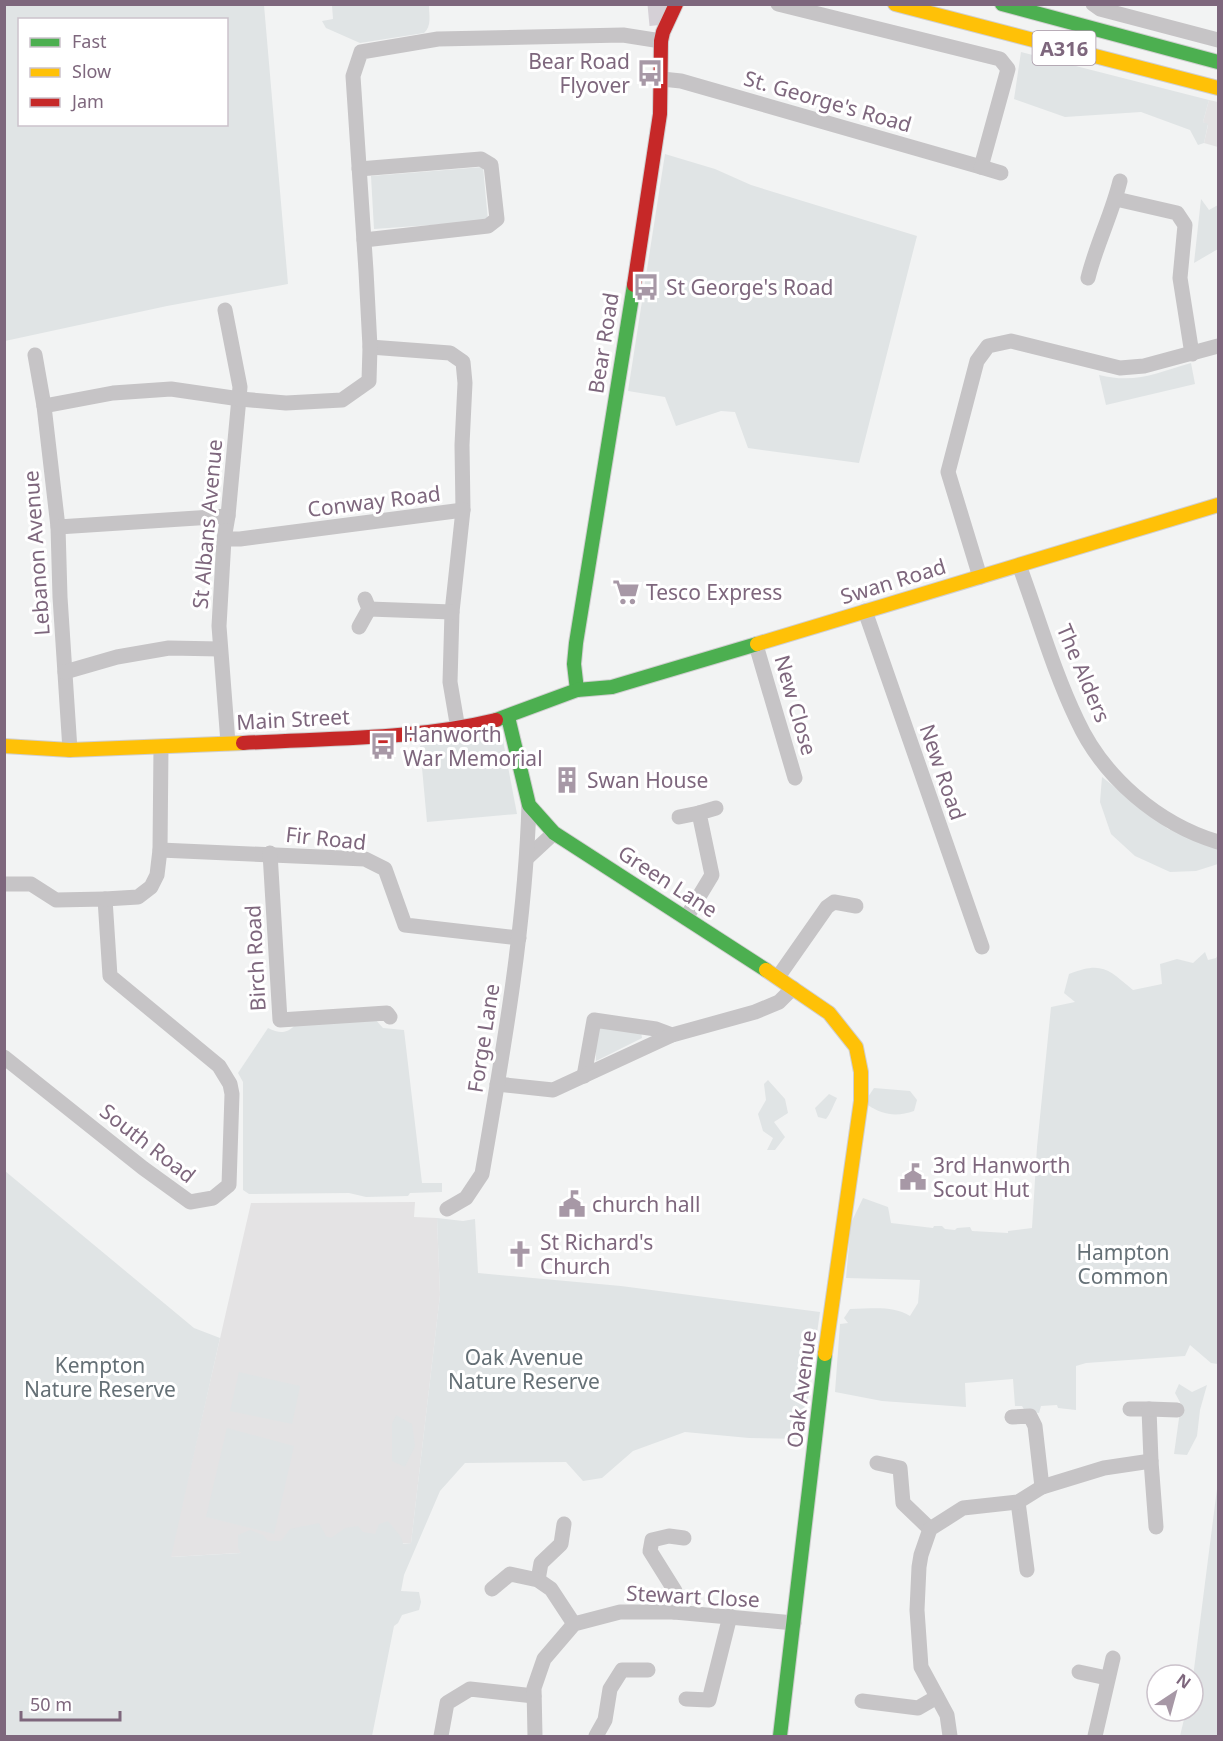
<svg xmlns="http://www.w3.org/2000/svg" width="1223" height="1741" font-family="'Noto Sans',sans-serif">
  <rect width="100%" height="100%" fill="#f2f3f3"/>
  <g fill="#e4e3e4">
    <polygon points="1209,100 1218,102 1218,147 1204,143 1208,125 1203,122"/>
    <polygon points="415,1202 414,1217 437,1218 440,1295 411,1543 170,1557 251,1203"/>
  </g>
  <g fill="#e0e4e5" fill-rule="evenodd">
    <path d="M5,4L264,5L288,284L167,306L5,341ZM20,20H226V124H20Z"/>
    <path d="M332,5L429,6C429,15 432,26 424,33L360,43L326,28L322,21L333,19Z"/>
    <polygon points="1021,52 1209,100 1203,122 1208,124 1204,143 1198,145 1190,130 1141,112 1065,117 1014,99"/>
    <polygon points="665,154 715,169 751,185 917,236 859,463 748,448 735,412 721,411 676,426 665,397 628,391"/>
    <polygon points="483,167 488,221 374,229 371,176"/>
    <polygon points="1201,199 1209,210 1218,205 1218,249 1194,263"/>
    <path d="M1191,363L1195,384L1106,405L1099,375C1136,384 1156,373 1191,363Z"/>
    <polygon points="501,730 517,814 427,822 420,746"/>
    <polygon points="1102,777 1168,829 1218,847 1218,864 1196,871 1170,872 1135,856 1111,834 1100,802"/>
    <path d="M1205,952L1208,960L1216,958L1218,955V1364L1211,1363L1190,1345L1185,1356L1086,1363L1076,1366V1410L1058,1408L1057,1405L1041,1406L1039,1413L1025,1411L1022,1406H1015L1013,1379L965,1383L966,1407L882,1401L835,1392L840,1324L848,1323L844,1318L850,1309C871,1309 892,1305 910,1316L918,1303L920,1280L846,1278L851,1223L863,1198L888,1207L891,1223L933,1228L934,1226H942L945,1229L955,1230L957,1228L970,1227L972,1231L1008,1233V1231L1032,1228L1037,1147L1051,1007L1075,1002L1064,993L1069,974C1102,961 1108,969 1133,990L1162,984L1160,964L1177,959L1193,963Z"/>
    <path d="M374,1018L383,1028L404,1030L422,1183H442V1192L410,1193L408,1196L366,1197L349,1193L249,1194L243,1190V1082L238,1073L268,1028C280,1034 287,1034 296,1024Z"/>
    <polygon points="602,1026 641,1032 642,1038 596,1061 595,1035"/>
    <polygon points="768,1080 785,1099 788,1113 774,1122 785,1137 775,1150 767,1150 773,1138 763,1131 758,1114 766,1100 764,1084"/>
    <path d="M874,1088L910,1091L917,1100L914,1111C897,1117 882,1115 868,1105V1097Z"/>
    <path d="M829,1094L837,1098C833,1106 831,1113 826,1119L818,1117L815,1108Z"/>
    <polygon points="5,1171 194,1328 220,1338 171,1557 241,1553 238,1548 238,1535 250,1530 263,1535 268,1541 281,1541 290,1529 319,1523 326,1536 331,1538 345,1528 358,1526 363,1532 375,1534 379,1524 388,1521 401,1537 403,1544 411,1543 440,1295 437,1218 463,1221 475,1219 478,1273 621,1286 820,1312 802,1439 749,1438 685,1432 633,1451 602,1478 583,1481 566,1462 465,1463 440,1491 404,1575 401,1591 419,1592 421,1602 419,1610 402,1615 398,1623 394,1626 372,1736 5,1736"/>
    <polygon points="239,1372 300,1386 292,1424 230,1411"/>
    <polygon points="1179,1384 1192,1392 1207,1385 1200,1410 1197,1436 1187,1455 1174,1454 1181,1404 1175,1393"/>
    <polygon points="396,1415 412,1424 415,1446 405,1467 392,1461 392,1424"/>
    <polygon points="227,1428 294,1446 274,1534 206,1517"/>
    <polygon points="1218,1481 1218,1736 1180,1736 1186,1711 1193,1711 1193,1677"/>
  </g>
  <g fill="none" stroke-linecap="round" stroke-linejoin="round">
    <polyline stroke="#d5d0d6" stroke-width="21" stroke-dasharray="21 10" stroke-linecap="butt" points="658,4 660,25 663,32"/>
    <defs>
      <g id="fast">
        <polyline points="1002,4 1218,62"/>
        <polyline points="577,690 574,664 576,643 634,285"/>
        <polyline points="508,717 529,805 554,833 766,970"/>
        <polyline points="496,720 577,690 612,687 757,644"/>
        <polyline points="780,1736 825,1354"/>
      </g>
      <g id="slow">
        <polyline points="895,4 1218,88"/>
        <polyline points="757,644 1218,505"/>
        <polyline points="4,746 70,750 243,743"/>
        <polyline points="766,970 829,1013 856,1047 861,1072 861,1101 825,1354"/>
      </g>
      <g id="jam">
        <polyline points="634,285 660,114 661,41 663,32 676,4"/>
        <path d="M243,743C327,738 414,740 496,720"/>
      </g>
    </defs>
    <use href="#fast" stroke="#d0cfd0" stroke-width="16"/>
    <use href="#slow" stroke="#d0cfd0" stroke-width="16"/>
    <use href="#jam" stroke="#d0cfd0" stroke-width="16"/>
    <g stroke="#c6c4c6" stroke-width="15">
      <polyline points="1093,4 1100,9 1218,40"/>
      <polyline points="662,79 681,81 981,167 1008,69 1000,59 778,4"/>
      <polyline points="981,167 1001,173"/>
      <polyline points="359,169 481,159 491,165 497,219 488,226 364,240"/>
      <polyline points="1116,199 1177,213 1185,225 1180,278 1192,354"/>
      <path d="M1088,278C1096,245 1112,214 1120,181"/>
      <polyline points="225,310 240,387 228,516 224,539 219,626 228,743"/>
      <polyline points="370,347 450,353 463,362 465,383 462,445 463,510"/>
      <polyline points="35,355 44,406 58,527 60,597 70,750"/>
      <polyline points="44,406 113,393 171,389 240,399 286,403 342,400 369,381 370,347 366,271 353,76 361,52 438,39 623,35 661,41"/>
      <polyline points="58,527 228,516"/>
      <polyline points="224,539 240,539 463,510 452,612 450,682 458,729"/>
      <path d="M1019,565C1038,616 1053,670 1077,720C1103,777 1158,824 1218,842"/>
      <polyline points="980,577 948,472 977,361 988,346 1011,341 1120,368 1144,366 1218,346"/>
      <polyline points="369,609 452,612"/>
      <polyline points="865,611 982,947"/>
      <polyline points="359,627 369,609 365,599"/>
      <polyline points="756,645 795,778"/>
      <polyline points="65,672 117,657 169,648 220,649"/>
      <polyline points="679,817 699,813"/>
      <polyline points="160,850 365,859 385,869 405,925 519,938"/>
      <polyline points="270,853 280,1020 387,1013 390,1017"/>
      <polyline points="527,858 554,833"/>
      <polyline points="4,884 31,884 56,900 105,899 110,976 219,1066 230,1084 232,1094 229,1185 213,1198 190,1202 143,1168 4,1057"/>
      <polyline points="105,899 138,897 151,887 157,875 160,850 161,747"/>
      <polyline points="686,918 712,875 699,813 716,808"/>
      <polyline points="778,977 827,907 834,902 856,906"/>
      <polyline points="584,1076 594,1020 656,1029 672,1035"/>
      <polyline points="497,1084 553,1090 672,1035 755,1012 779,1002 793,988"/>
      <path d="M447,1209L466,1198L482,1174C503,1052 525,929 529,805"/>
      <polyline points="1130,1409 1149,1409 1151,1461"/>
      <polyline points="1149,1409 1177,1410"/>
      <polyline points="1012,1417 1030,1416 1035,1426 1042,1487"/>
      <polyline points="877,1463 900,1468 903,1503 930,1529"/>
      <polyline points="1018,1502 1027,1570"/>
      <polyline points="538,1580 541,1563 561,1544 564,1524"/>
      <polyline points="492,1589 510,1574 538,1580 551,1589 574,1624"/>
      <polyline points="674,1612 675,1591 650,1551 652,1540 669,1536 684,1538"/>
      <polyline points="1079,1672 1107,1678"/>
      <polyline points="686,1699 709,1700 730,1616"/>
      <polyline points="862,1701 918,1708 937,1697"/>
      <polyline points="441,1736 447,1703 470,1689 534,1696"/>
      <polyline points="535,1736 534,1688 544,1659 574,1624 620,1612 674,1612 794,1623"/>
      <polyline points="596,1736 605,1720 610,1689 622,1670 648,1670"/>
      <polyline points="950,1736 947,1715 921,1667 917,1610 919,1567 921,1555 930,1529 963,1508 1018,1502 1042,1487 1104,1468 1151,1461 1156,1527"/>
      <polyline points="1095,1736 1113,1658"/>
    </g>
    <use href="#fast" stroke="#4caf50" stroke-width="14"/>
    <use href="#slow" stroke="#ffc107" stroke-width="14"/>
    <use href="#jam" stroke="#c62828" stroke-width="14"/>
  </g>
  <defs>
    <symbol id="bus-bare" viewBox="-9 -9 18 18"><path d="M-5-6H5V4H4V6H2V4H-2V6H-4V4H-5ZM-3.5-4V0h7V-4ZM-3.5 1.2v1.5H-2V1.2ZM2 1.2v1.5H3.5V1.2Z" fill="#a798a6" stroke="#fff" stroke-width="2.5" paint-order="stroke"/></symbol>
    <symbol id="supermarket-bare" viewBox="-9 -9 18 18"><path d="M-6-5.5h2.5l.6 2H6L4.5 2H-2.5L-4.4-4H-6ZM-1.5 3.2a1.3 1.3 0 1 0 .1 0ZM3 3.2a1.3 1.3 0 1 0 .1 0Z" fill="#a798a6" stroke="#fff" stroke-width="2.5" paint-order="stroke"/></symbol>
    <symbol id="building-bare" viewBox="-9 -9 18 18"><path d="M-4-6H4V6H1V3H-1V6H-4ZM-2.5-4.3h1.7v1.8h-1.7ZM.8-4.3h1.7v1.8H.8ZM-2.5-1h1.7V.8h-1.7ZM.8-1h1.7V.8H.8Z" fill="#a798a6" stroke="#fff" stroke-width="2.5" paint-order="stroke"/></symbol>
    <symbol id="civic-bare" viewBox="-9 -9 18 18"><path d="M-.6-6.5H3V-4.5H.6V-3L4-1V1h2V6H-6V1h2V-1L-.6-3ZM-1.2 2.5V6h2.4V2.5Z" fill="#a798a6" stroke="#fff" stroke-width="2.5" paint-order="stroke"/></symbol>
    <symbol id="church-bare" viewBox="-9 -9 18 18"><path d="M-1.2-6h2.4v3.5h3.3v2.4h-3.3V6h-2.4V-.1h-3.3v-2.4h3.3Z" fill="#a798a6" stroke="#fff" stroke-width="2.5" paint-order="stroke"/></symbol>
  </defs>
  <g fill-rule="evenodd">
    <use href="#bus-bare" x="631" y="54" width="38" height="38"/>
    <use href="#bus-bare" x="627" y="268" width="38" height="38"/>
    <use href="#supermarket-bare" x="607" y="573" width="38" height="38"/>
    <use href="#bus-bare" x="364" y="727" width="38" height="38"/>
    <use href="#building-bare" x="548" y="761" width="38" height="38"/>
    <use href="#civic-bare" x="894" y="1158" width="38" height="38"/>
    <use href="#civic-bare" x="553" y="1185" width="38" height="38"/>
    <use href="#church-bare" x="501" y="1235" width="38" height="38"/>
  </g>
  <g text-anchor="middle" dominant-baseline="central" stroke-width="6" stroke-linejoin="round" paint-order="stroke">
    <rect fill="#fff" stroke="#a595a4" stroke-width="1.5" x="1032.5" y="31" width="63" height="34" rx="4.5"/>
    <g font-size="20" font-weight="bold" fill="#7e677d">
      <text x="1064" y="48">A316</text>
    </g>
    <g font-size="21" fill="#7e677d" stroke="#fff" text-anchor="start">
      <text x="630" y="61" text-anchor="end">Bear Road<tspan x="630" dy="24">Flyover</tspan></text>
      <text x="666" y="287">St George's Road</text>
      <text x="646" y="592">Tesco Express</text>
      <text x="403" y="734">Hanworth<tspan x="403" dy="24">War Memorial</tspan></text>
      <text x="587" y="780">Swan House</text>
      <text x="933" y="1165">3rd Hanworth<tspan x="933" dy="24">Scout Hut</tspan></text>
      <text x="592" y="1204">church hall</text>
      <text x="540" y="1242">St Richard's<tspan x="540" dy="24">Church</tspan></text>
    </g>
    <g font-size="21" fill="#7e677d" stroke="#fff">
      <text transform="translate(828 101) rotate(16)">St. George's Road</text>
      <text transform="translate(603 343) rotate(-81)">Bear Road</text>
      <text transform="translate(374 501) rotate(-7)">Conway Road</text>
      <text transform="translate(207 524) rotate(-85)">St Albans Avenue</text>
      <text transform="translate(36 553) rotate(-94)">Lebanon Avenue</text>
      <text transform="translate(893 581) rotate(-17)">Swan Road</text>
      <text transform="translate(1084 673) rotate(67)">The Alders</text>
      <text transform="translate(796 705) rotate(74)">New Close</text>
      <text transform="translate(293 719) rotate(-3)">Main Street</text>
      <text transform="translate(943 772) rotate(71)">New Road</text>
      <text transform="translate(326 838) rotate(6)">Fir Road</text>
      <text transform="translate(668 881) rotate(33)">Green Lane</text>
      <text transform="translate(255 958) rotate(-93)">Birch Road</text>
      <text transform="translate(483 1038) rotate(-81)">Forge Lane</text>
      <text transform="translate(148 1143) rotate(38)">South Road</text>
      <text transform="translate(801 1389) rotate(-83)">Oak Avenue</text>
      <text transform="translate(693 1596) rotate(3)">Stewart Close</text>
    </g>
    <g font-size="21" fill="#657076" stroke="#fff">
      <text x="1123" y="1252">Hampton<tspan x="1123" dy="24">Common</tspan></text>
      <text x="524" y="1357">Oak Avenue<tspan x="524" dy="24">Nature Reserve</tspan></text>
      <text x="100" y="1365">Kempton<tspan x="100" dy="24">Nature Reserve</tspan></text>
    </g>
  </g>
  <rect width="1223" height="1741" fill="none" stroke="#7e677d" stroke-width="12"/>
  <rect x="18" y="18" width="210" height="108" fill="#ffffff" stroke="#cbc2cb" stroke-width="1.5"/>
  <rect x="30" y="38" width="30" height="9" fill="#4caf50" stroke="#cbc2cb" stroke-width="1.5"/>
  <text x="72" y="48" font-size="18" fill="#7e677d">Fast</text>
  <rect x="30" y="68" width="30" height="9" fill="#ffc107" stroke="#cbc2cb" stroke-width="1.5"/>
  <text x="72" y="78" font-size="18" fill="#7e677d">Slow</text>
  <rect x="30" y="98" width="30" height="9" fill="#c62828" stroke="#cbc2cb" stroke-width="1.5"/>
  <text x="72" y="108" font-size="18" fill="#7e677d">Jam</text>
  <g transform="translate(1175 1693) rotate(36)"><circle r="28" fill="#ffffff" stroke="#cbc2cb" stroke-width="1.5"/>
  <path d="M0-4.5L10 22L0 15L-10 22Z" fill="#a798a6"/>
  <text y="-9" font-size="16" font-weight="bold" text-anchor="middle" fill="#7e677d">N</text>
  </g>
  <path d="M21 1711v9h99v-9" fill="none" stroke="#7e677d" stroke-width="3"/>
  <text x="30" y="1711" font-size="18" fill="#7e677d" stroke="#ffffff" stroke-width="4.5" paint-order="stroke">50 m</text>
</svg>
